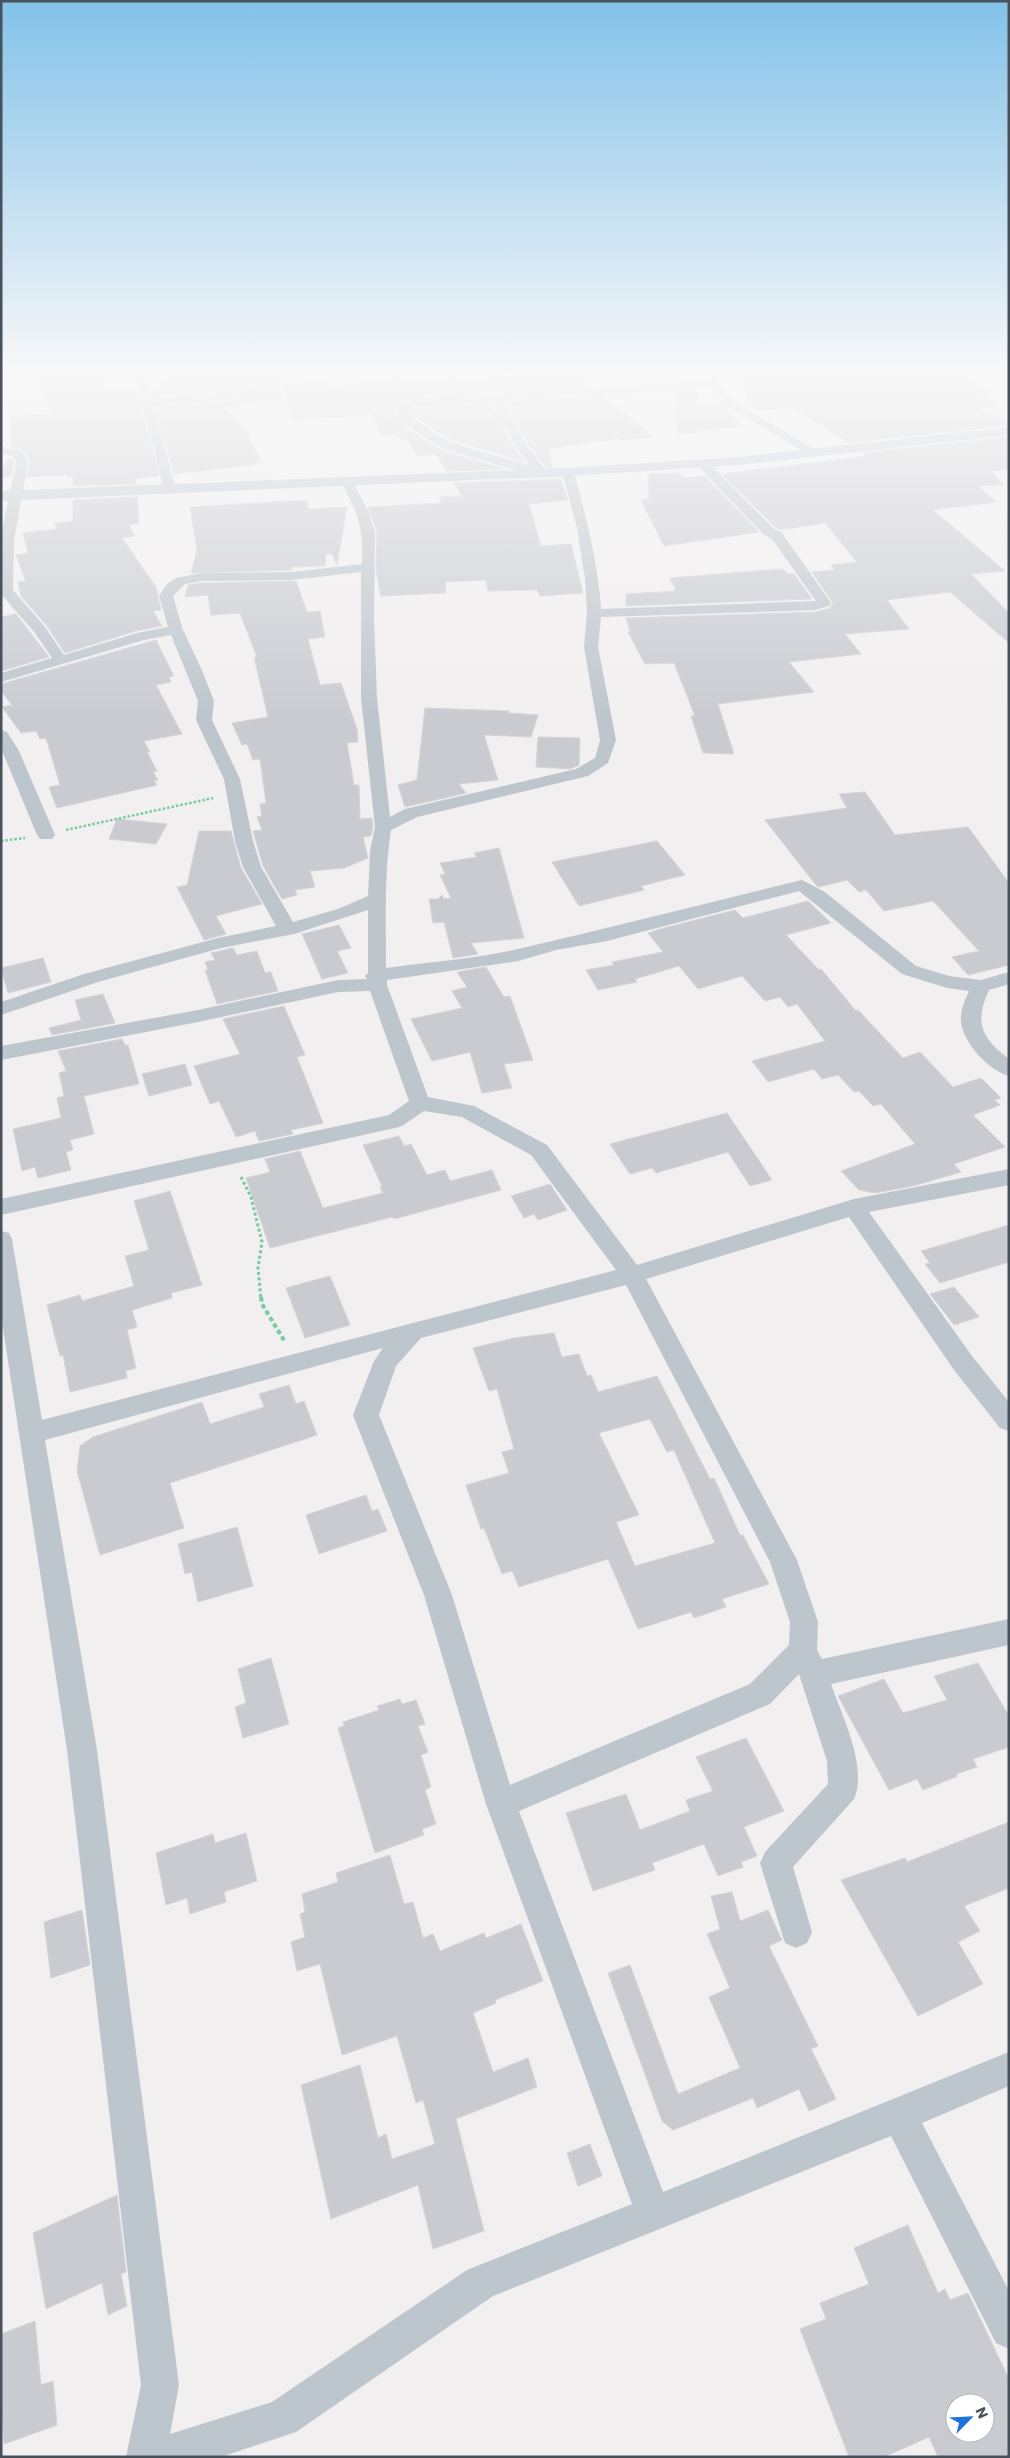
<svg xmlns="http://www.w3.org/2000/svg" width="1010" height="2458" font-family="Poppins,sans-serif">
  <rect width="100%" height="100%" fill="#f1efef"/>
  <g fill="#c9cbd1" stroke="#d3d5da" fill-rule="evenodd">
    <polygon points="35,376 100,376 105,391 137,390 159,476 135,479 136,484 73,486 73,477 67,477 68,475 27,477 30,461 24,451 11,447 10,417 52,414"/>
    <polygon points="164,376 252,376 243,390 153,397 151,390 161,389 159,380 164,380"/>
    <polygon points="266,376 280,376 281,398 225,409 251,435 247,436 261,460 256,460 258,464 174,474 155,408 252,399"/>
    <polygon points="401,376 406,380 459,376 460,379 500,376 580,376 592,386 425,396 403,400 394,412 410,431 443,451 505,469 447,471 436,454 417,456 407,439 400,440 398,434 381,435 372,414 293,420 282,384 326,380 330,386"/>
    <polygon points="738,376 964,376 992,392 981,394 1002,405 980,409 1009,425 848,443 793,407 754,411"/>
    <polygon points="697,390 697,404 719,402 742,426 677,434 677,391"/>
    <polygon points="604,396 653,437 621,440 618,438 548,449 553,467 546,467 528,444 506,402"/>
    <polygon points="491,402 513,447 525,462 450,439 422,422 410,412 412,409"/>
    <polygon points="1009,437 1009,469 991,471 1003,485 977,486 997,502 933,510 1005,571 971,574 1009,613 1009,643 950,592 887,600 909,629 845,634 861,654 789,662 814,692 718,704 734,754 703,753 691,716 695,716 674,663 645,664 628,632 630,631 626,618 816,612 830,608 833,603 812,572 835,570 831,565 857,562 825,523 780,530 774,526 722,474 867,456 863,453"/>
    <polygon points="9,458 14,462 11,477 1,478 1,468"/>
    <polygon points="678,473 684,478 705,476 759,532 664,546 641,500 649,499 648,474"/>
    <polygon points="560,479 568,500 529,504 541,546 571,544 583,593 540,596 537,590 488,591 486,580 445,582 446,593 381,596 376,571 377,532 368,507 441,503 440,497 462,496 454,483"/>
    <polygon points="137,497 139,523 129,525 135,536 122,538 156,587 161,610 153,611 162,626 136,631 65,653 47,626 21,596 18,582 26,581 16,555 28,553 23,533 56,529 55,523 73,521 73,500"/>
    <polygon points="307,500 308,509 347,507 337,565 332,554 326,554 325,566 291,567 292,570 191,573 197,550 190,507"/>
    <polygon points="782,569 788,574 794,574 812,599 626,606 626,594 676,591 670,578"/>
    <polygon points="296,581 307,612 320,611 325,637 308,639 320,685 341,683 357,729 358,742 347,743 354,785 359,785 360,819 372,818 373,827 371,836 363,837 368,858 344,868 310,871 315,887 295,890 297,895 282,899 263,866 253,831 262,830 257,817 262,816 260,804 266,803 260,759 253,760 247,744 242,745 232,723 268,717 254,657 257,657 240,613 211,615 208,595 185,597 188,585 201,583"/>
    <polygon points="16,614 49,657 1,671 1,617"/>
    <polygon points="156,640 174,676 169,677 171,682 156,685 182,734 144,741 150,752 147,752 157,771 153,772 158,780 154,781 157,785 57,808 49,787 60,785 46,738 40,739 36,731 21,733 2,707 12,705 1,691 1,684"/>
    <polygon points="425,708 509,711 509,713 538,715 531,737 484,735 498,780 459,784 466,793 405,807 398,785 417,780"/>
    <polygon points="538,737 580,738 579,765 570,769 536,767"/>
    <polygon points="865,792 895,835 968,827 1009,883 1009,965 968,975 952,957 979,951 933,901 884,911 866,890 859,892 847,880 819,887 816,885 765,820 847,808 839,794"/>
    <polygon points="117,819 167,824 156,844 109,839"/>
    <polygon points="199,831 231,831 241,868 262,904 216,916 226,934 204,940 177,887 187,885"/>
    <polygon points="657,841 685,875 641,886 644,890 579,906 552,862"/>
    <polygon points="499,848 524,938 471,943 478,954 453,958 444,922 433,923 429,899 438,899 442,895 444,899 451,898 440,875 445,874 440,863 477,857 474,853"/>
    <polygon points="808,901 831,923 786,935 819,970 821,969 856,1011 858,1010 903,1058 920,1052 953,1087 981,1078 1001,1098 994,1100 1000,1105 973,1115 1005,1147 954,1164 961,1172 913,1186 875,1193 859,1190 841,1171 915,1144 881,1104 873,1106 859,1091 854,1092 838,1075 822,1079 814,1069 768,1082 752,1061 825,1041 797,1004 788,1007 780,997 765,1001 742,976 698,989 679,966 635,979 637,982 598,990 586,970 614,965 612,962 663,952 648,933 660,929 735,910 743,918"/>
    <polygon points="339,925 351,948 337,951 348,973 322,979 302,934"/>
    <polygon points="233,948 237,955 257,951 265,973 271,972 278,991 217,1004 205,970 208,970 205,962 215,960 211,953"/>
    <polygon points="43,958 51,982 8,993 1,968"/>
    <polygon points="486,967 504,997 510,996 533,1060 504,1064 512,1088 482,1093 470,1052 432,1061 411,1019 462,1008 452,991 467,987 457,972"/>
    <polygon points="103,994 115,1023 52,1035 49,1028 81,1020 75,1000"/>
    <polygon points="284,1006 305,1055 297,1057 323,1123 291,1130 293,1134 259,1141 255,1131 236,1137 219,1101 210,1104 194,1066 240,1054 223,1019"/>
    <polygon points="122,1039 125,1045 128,1045 139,1084 84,1096 94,1134 70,1140 73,1150 66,1152 71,1170 38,1178 35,1167 22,1171 13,1129 61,1118 57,1098 64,1096 59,1073 66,1071 58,1051"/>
    <polygon points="185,1064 192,1085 149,1096 142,1074"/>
    <polygon points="727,1113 772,1180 750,1186 728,1152 656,1173 652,1168 630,1174 610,1144"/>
    <polygon points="399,1136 404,1146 411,1144 427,1175 445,1170 450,1181 492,1170 501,1190 394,1219 392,1217 270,1248 246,1178 270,1172 265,1159 300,1151 323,1208 383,1193 380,1187 382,1186 363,1145"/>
    <polygon points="550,1184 567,1210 538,1220 534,1214 524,1218 511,1196"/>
    <polygon points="170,1191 202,1285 171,1293 172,1298 132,1310 137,1327 127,1330 136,1368 126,1371 127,1378 70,1392 63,1355 60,1356 47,1305 80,1295 82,1301 134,1286 125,1256 149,1250 134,1201"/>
    <polygon points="1009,1225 1009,1262 940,1283 925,1264 930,1263 921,1251"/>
    <polygon points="330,1276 350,1325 305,1338 286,1288"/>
    <polygon points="954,1287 979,1317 954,1325 930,1294"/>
    <path d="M554,1333L562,1357L579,1354L587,1376L591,1375L598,1392L657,1376L710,1479L714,1478L740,1535H743L769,1584L722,1599L726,1607L694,1618L691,1612L638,1629L608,1559L519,1587L512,1571L502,1574L484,1528L481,1529L466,1485L509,1473L502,1452L514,1449L497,1389L489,1391L473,1348L514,1338ZM650,1419L667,1452L674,1450L715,1543L635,1566L616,1522L639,1515L599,1433Z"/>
    <polygon points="289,1385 296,1404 304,1401 317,1435 170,1483 184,1528 100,1555 77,1471 80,1446 93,1437 202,1402 210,1424 264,1407 259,1394"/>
    <polygon points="366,1495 372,1511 378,1509 387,1531 319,1554 306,1515"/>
    <polygon points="237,1527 253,1586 198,1602 192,1572 185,1574 178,1544"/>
    <polygon points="271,1658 289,1724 243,1738 235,1707 246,1703 238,1669"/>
    <polygon points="978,1663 1009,1716 1009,1747 973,1759 977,1767 956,1774 958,1776 923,1790 917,1779 889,1790 838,1696 884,1679 903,1713 947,1700 934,1676"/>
    <polygon points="400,1699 402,1704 416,1700 425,1724 418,1726 428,1752 421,1755 431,1787 425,1790 436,1824 422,1829 424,1835 375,1853 338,1728 344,1726 343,1722 379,1710 377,1706"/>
    <polygon points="746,1738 784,1811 744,1827 757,1856 741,1862 743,1867 718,1876 704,1844 652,1863 655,1870 593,1891 566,1813 626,1794 640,1830 690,1811 686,1800 713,1791 696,1757"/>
    <polygon points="1009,1822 1009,1888 964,1906 980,1931 958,1942 983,1984 918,2016 841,1880 905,1858 907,1862"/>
    <polygon points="246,1833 257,1881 224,1892 226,1902 190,1914 187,1898 166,1905 156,1853 213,1834 215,1843"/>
    <polygon points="390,1855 404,1904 413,1902 423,1938 433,1934 440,1951 484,1933 486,1938 521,1924 543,1981 495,2000 496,2003 473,2013 493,2072 528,2058 537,2087 456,2119 484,2231 433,2249 418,2185 331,2219 301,2085 360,2065 378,2138 386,2134 392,2159 435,2144 423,2100 416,2103 397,2036 342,2055 320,1964 297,1971 291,1942 305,1937 300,1914 305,1912 302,1894 338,1882 336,1873"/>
    <polygon points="732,1892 740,1921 768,1910 782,1940 769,1946 818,2046 811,2049 836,2099 809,2111 799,2089 757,2108 753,2098 673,2130 662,2121 608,1973 630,1965 678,2094 740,2068 709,1997 730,1988 707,1934 720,1929 711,1896"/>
    <polygon points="82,1910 90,1965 51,1978 44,1922"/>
    <polygon points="590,2144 602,2176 578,2186 567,2153"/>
    <polygon points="117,2195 126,2272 121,2274 127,2306 108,2315 102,2283 46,2309 33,2233"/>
    <path d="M908,2225L938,2293L945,2289L950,2300L968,2293L1009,2379V2457H938L929,2437L884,2457H849L800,2329L826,2319L820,2303L869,2284L854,2248ZM955,2403H985V2433H955Z"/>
    <polygon points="35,2321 41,2385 53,2381 57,2425 4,2444 1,2403 1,2334"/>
  </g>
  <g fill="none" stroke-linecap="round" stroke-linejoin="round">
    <g stroke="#76cba0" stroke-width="2.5" stroke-dasharray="2.5 2" stroke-linecap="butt">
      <polyline points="66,830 213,798"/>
      <polyline points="1,841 25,838"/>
    </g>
    <polyline stroke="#76cba0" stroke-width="3" stroke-dasharray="3 2.5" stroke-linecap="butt" points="241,1177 251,1197 262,1242 258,1268 261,1299"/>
    <polyline stroke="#76cba0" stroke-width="4" stroke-dasharray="4.5 3" stroke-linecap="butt" points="261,1297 262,1304 285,1342"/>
    <g fill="#bdc6cd" fill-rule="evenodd">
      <polygon points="135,376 145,376 152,399 244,392 254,376 264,376 252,397 153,406 176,490 170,494 164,490"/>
      <path d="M706,376H716L718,384L731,400L818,451L816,454H808L723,404L710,387L503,400L526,445L549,474L543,478L444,449L411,429L396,412L403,402L425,398L707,381ZM492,400L515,446L530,465C486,452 440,447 408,412L411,407Z"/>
      <polygon points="1000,376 1009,376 1009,383"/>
      <path d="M1,446L22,452L28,462L14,540L13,590L45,627L64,655L137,633L168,627L159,596L167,584L176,578L201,573L292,572L362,564C363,525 359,516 341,482L343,479H351L368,510L375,533L374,618L377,698L390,817L405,809L576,769L595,758L600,740L584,647L587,613L585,579L577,528L562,472L564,469H572L574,472C586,517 598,562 601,609L816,601L772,539L763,534L698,466L696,463L702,459L706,460L773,528L782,533L831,603L829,606L815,610L601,617L598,647L616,740L608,763L588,776L417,817L391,830C384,875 386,922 386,968C430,962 475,959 518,949C613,927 707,903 802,880L825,892L916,966L949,976L981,980L1009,972V984L989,990C974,1023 981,1038 1009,1059V1076C988,1070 963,1043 961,1021C960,1010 965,1000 969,991L947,988L902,974L799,891L607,941L556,950L518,961L387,980V985L428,1097L474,1106L547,1145L637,1265L854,1199L1009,1169V1185L869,1212L972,1356L1009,1402V1431L1000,1428L954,1370L849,1217L646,1279L797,1560L818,1622L817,1650L822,1659L1009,1619V1645L831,1684C842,1716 868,1767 854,1799L793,1867L812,1932L807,1943L796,1948L785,1943L760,1863L765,1852L828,1784L827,1761L799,1674L770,1704L519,1811L663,2192L1009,2052V2086L922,2123L1009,2291V2349L996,2343L891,2136L493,2296L296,2432L221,2457H126L141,2385L67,1750L1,1315V1231L9,1233L12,1239L42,1420L616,1270L531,1155L462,1117L424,1111L402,1126L395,1128L1,1215V1199L389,1115L409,1101L370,991L338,992L198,1022L1,1060V1046L198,1010L338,980L367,979L365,976L368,973V910L294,934L221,948L98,982L1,1015V1002L84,974L218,938L276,926L243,867L235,841L224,779L196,720L198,701L171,635L144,640L1,682V673L52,658L35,633L1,594V536L16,462L13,457L1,453ZM361,572V698L375,827L370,851L368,896L338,909L293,922L261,867L253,841L240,779L212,720L214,701L201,668L183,630L173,596L185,584L201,581L292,580ZM626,1285L770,1562L790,1622L789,1645L750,1684L510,1785L452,1595L379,1415L396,1366L421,1338ZM383,1348L374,1361L353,1415L424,1595L486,1804L632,2204L467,2270L272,2402L170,2434L179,2385L97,1750L45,1440Z"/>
      <polygon points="1,730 7,732 19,751 55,835 52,839 40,839 37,835 1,748"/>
    </g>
    <polygon fill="#bdc7d2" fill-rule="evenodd" points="1009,427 1009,435 739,465 568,476 1,501 1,491 568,468 739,457"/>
  </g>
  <linearGradient id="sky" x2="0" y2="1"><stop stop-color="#83c2e9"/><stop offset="0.52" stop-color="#f9f8f8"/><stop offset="1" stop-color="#f9f8f8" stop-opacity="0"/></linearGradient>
  <rect width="1010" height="720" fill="url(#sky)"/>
  <rect width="1010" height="2458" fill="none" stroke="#47525c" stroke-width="5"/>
  <g transform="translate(970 2418) rotate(66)"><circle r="24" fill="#ffffff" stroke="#b5babe"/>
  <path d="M0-4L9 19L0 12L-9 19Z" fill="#1c73de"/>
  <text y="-8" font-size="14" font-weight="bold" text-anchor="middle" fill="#47525c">N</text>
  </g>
</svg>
